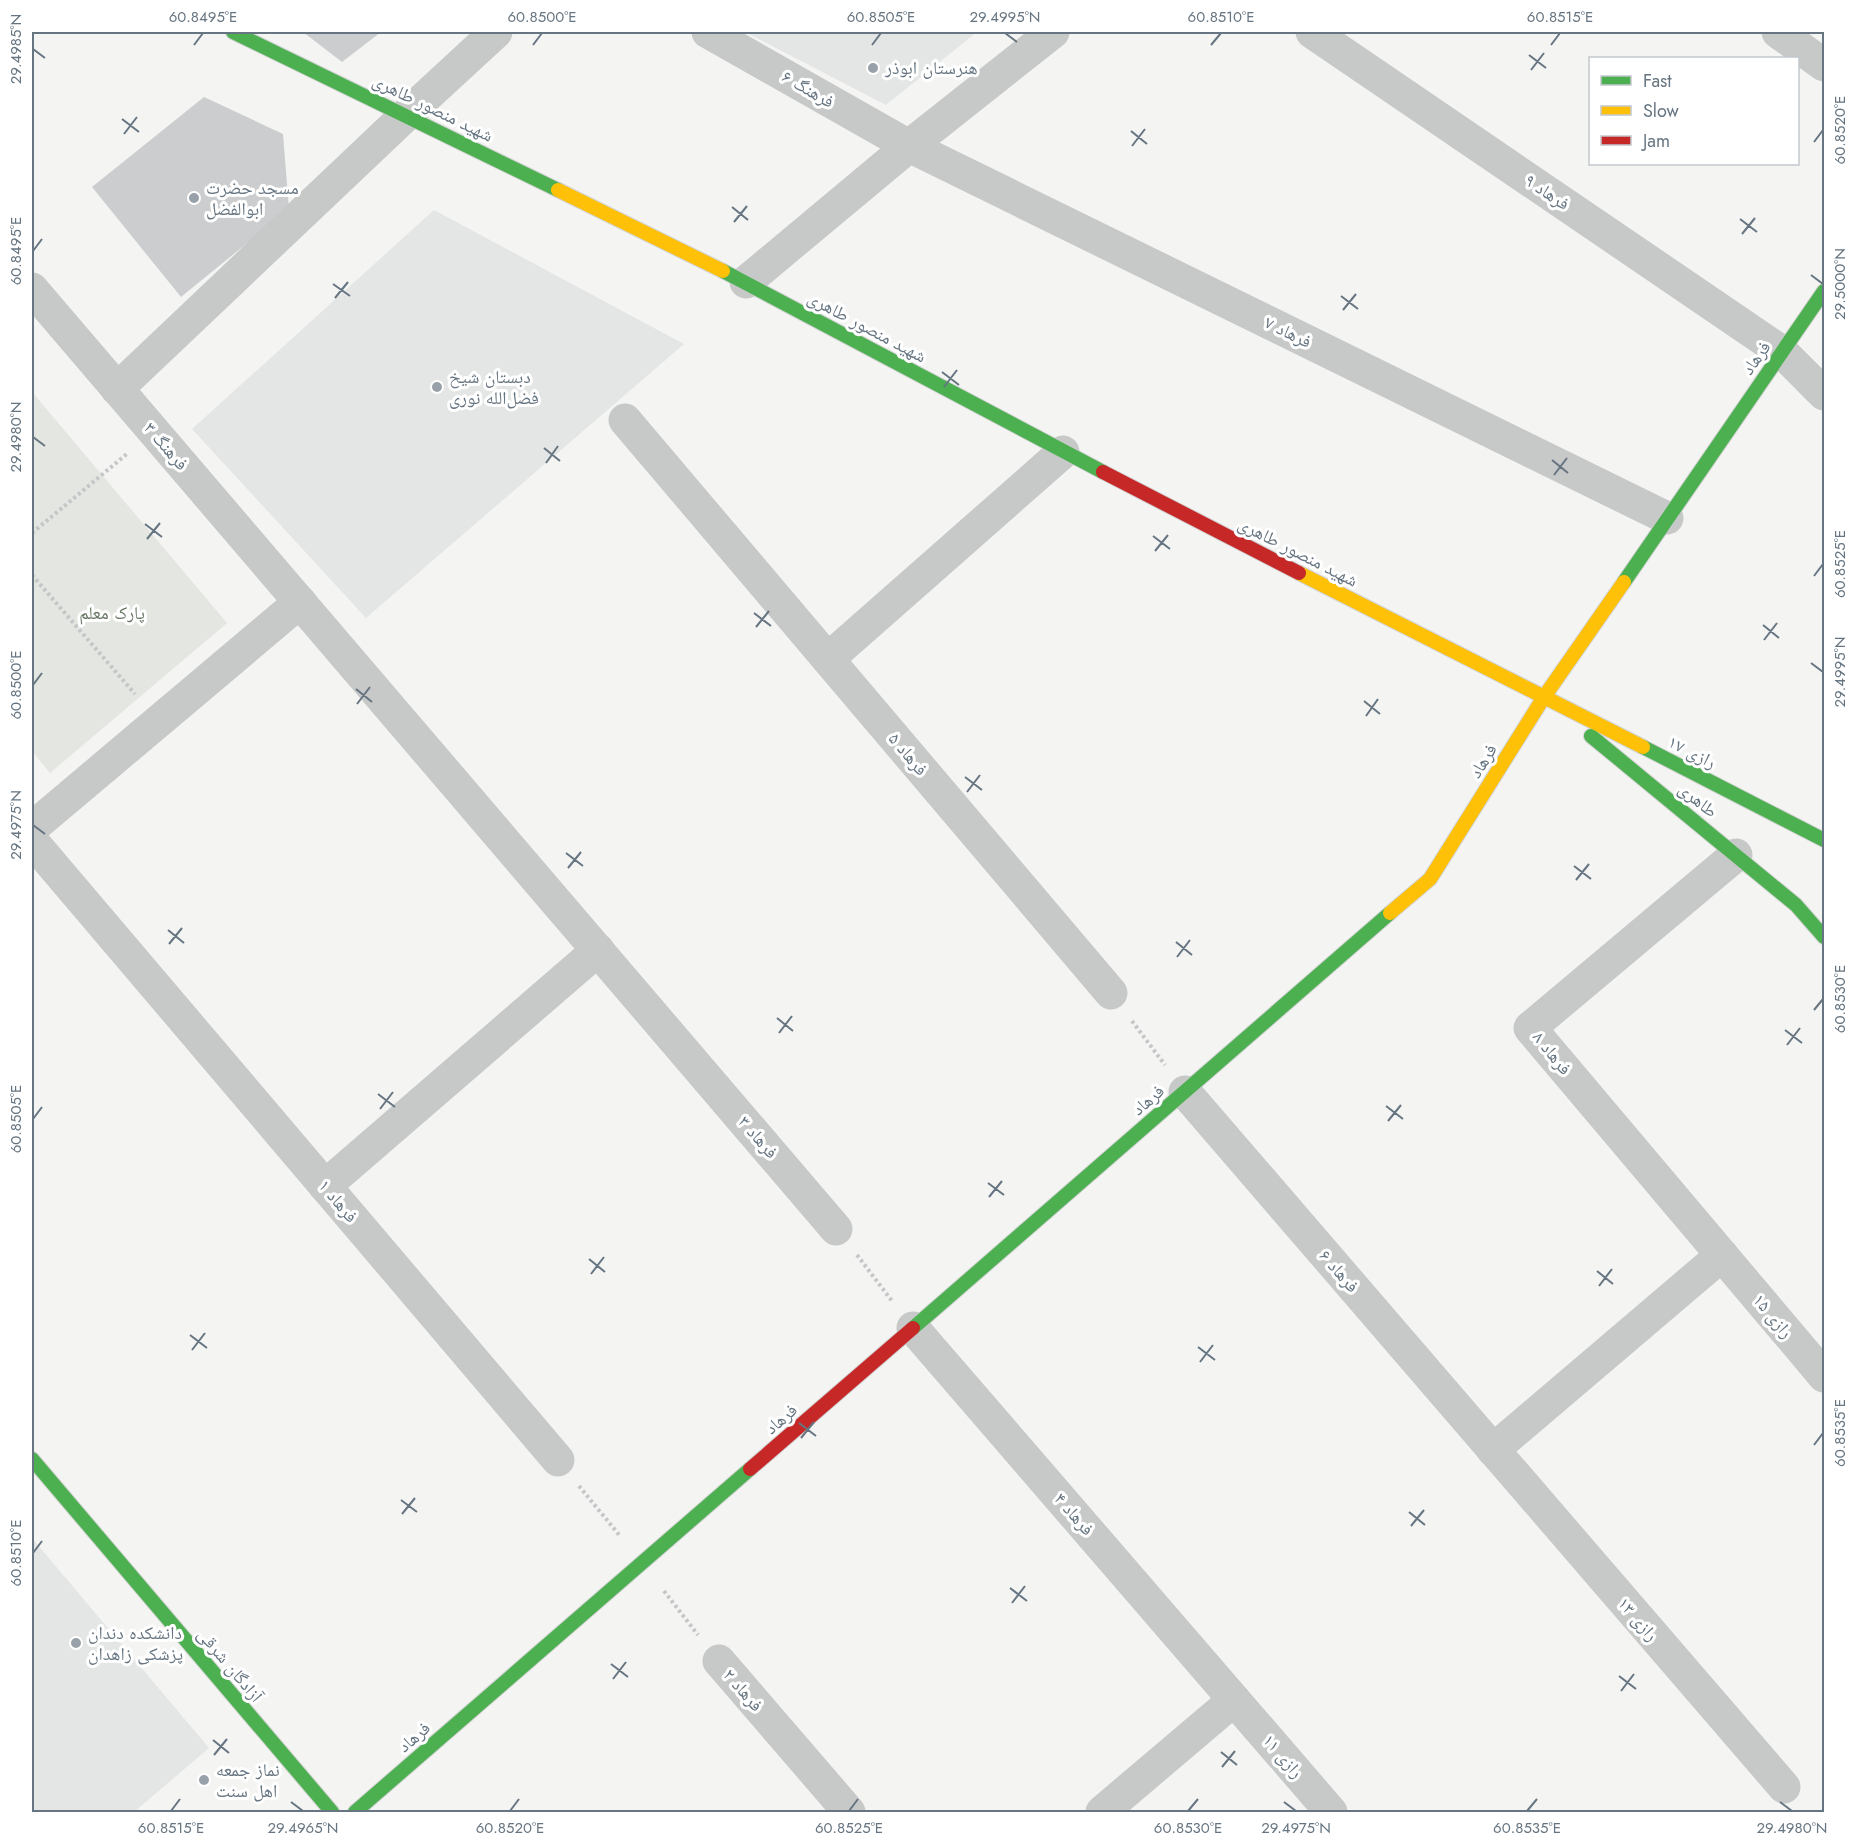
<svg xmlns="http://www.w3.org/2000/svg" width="1856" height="1844" font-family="Jost,'Noto Naskh Arabic',sans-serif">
  <rect width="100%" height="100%" fill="#f4f4f3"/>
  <g fill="#e4e6e6">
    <polygon points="745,32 977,32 886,105"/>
    <polygon points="434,210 684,344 366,618 192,429"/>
    <polygon points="32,1538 209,1748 134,1812 32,1812"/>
  </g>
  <polygon fill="#e3e6e1" points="32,392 227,623 50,773 32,751"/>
  <g fill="#cbcdce">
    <polygon points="303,32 381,32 342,62"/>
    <polygon points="204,97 283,134 289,209 181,297 92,187"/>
  </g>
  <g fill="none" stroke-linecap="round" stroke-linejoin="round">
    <defs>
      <g id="fast">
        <polyline points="233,32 558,190"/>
        <polyline points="723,271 1103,472"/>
        <polyline points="1624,582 1824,291"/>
        <polyline points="1591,736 1796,905 1824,937"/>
        <polyline points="1643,747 1824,840"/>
        <polyline points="913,1328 1390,913"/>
        <polyline points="32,1459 332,1812"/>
        <polyline points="355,1812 750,1469"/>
      </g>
      <g id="slow">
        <polyline points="558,190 723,271"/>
        <polyline points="1299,573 1643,747"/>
        <polyline points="1390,913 1430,879 1544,697 1624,582"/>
      </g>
      <g id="jam">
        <polyline points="1103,472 1299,573"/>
        <polyline points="750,1469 913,1328"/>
      </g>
    </defs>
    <use href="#fast" stroke="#d1d2d2" stroke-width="16"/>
    <use href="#slow" stroke="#d1d2d2" stroke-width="16"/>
    <use href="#jam" stroke="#d1d2d2" stroke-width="16"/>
    <g stroke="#c4c6c7" stroke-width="4" stroke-dasharray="3 3" stroke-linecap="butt">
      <polyline points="32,533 128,453"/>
      <polyline points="32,575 135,694"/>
      <polyline points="1132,1021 1165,1065"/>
      <polyline points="857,1255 892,1301"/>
      <polyline points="579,1486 620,1536"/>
      <polyline points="664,1591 698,1635"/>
    </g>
    <g stroke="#c7c8c8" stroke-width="33">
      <polyline points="708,32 909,146 1667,518"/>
      <polyline points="1312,32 1782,352 1824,394"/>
      <polyline points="1778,32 1824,65"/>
      <polyline points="746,282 909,146 1053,32"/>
      <polyline points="32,289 836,1229"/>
      <polyline points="117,389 406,115 496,32"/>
      <polyline points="625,420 1111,993"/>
      <polyline points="828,659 1063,452"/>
      <polyline points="32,828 300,602"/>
      <polyline points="32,841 558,1460"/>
      <polyline points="1736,855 1530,1028 1824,1376"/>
      <polyline points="1185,1092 1784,1787"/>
      <polyline points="325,1186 598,950"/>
      <polyline points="913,1328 1331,1812"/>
      <polyline points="1493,1450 1722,1255"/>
      <polyline points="719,1661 849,1812"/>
      <polyline points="1102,1812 1234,1700"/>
    </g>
    <use href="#fast" stroke="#4caf50" stroke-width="14"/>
    <use href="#slow" stroke="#ffc107" stroke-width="14"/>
    <use href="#jam" stroke="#c62828" stroke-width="14"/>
  </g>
  <path fill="none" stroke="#667581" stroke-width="2" d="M1005,33L1017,42M194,45L203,33M533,45L542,33M872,45L881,33M1211,45L1221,33M1551,45L1560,33M33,49L45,58M1529,55L1546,68M1531,70L1544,53M122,119L139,132M1131,131L1147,144M124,134L137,117M1814,142L1823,130M1132,146L1145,129M732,207L748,220M1740,219L1757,232M734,222L747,206M1742,234L1755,218M33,251L42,239M1811,275L1823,284M333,284L350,296M1341,296L1358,309M335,298L348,282M1343,310L1356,294M942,372L959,385M944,387L957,370M33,437L45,446M544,448L560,461M1552,460L1568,473M546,463L558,446M1554,475L1567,458M145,524L162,537M1153,536L1170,549M147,539L160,523M1155,551L1168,535M1814,576L1823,564M754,613L771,626M1763,625L1779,638M756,627L769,611M1764,640L1777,623M1811,663L1823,672M33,685L42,673M356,689L372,702M1364,701L1380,714M357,704L370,687M1366,716L1378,699M965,777L982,790M967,792L980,775M33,825L45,834M566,853L583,866M1574,866L1591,879M568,868L581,852M1576,880L1589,864M168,930L184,943M1176,942L1192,955M169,944L182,928M1177,957L1190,940M1814,1010L1823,999M777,1018L793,1031M1785,1030L1802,1043M779,1033L792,1016M1787,1045L1800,1028M378,1094L395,1107M1386,1106L1403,1119M380,1109L393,1092M33,1119L42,1107M1388,1121L1401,1105M988,1183L1004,1195M989,1197L1002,1181M589,1259L605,1272M1597,1271L1613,1284M591,1274L604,1257M1599,1286L1612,1269M190,1335L207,1348M1198,1347L1215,1360M192,1350L205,1333M1200,1362L1213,1345M799,1423L816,1436M801,1438L814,1422M1814,1445L1823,1433M401,1500L417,1512M1409,1512L1425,1525M402,1514L415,1498M1411,1526L1424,1510M33,1553L42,1541M1010,1588L1027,1601M1012,1603L1025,1586M611,1664L628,1677M1619,1676L1636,1689M613,1679L626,1662M1621,1691L1634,1674M213,1740L229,1753M1221,1752L1237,1765M214,1755L227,1739M1222,1767L1235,1751M291,1802L303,1811M1284,1802L1296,1811M1780,1802L1792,1811M171,1811L180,1799M510,1811L519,1799M849,1811L858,1799M1188,1811L1198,1799M1527,1811L1537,1799"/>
  <g fill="#98a1a9" stroke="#fff" stroke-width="2">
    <circle cx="873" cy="68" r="6"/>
    <circle cx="194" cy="198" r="6"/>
    <circle cx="437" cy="387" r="6"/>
    <circle cx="76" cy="1643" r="6"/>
    <circle cx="204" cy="1780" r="6"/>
  </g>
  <g text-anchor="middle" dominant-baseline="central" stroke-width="6" stroke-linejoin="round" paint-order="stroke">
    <g font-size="18" fill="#667581" stroke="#fff" text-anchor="start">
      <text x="885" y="68">هنرستان ابوذر</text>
      <text x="206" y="188">مسجد حضرت<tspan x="206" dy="21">ابوالفضل</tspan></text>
      <text x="449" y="377">دبستان شیخ<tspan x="449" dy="21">فضل‌الله نوری</tspan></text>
      <text x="88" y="1633">دانشکده دندان<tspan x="88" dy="21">پزشکی زاهدان</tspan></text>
      <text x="216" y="1770">نماز جمعه<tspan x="216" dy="21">اهل سنت</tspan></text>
    </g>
    <g font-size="18" fill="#667581" stroke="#fff">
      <text transform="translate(808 89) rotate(30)">فرهنگ ۶</text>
      <text transform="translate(433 108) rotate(26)">شهید منصور طاهری</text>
      <text transform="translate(1547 192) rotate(34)">فرهاد ۹</text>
      <text transform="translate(867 327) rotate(28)">شهید منصور طاهری</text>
      <text transform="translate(1288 332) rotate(26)">فرهاد ۷</text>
      <text transform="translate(1756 358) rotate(-55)">فرهاد</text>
      <text transform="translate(166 446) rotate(49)">فرهنگ ۳</text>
      <text transform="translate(1298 552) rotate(27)">شهید منصور طاهری</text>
      <text transform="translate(1692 752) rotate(27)">رازی ۱۷</text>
      <text transform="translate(908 754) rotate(50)">فرهاد ۵</text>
      <text transform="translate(1483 761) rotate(-58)">فرهاد</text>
      <text transform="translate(1698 800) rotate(39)">طاهری</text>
      <text transform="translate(1552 1053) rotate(51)">فرهاد ۸</text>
      <text transform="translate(1148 1100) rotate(-41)">فرهاد</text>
      <text transform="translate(758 1137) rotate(49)">فرهاد ۳</text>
      <text transform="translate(338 1201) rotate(50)">فرهاد ۱</text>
      <text transform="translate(1339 1271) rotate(49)">فرهاد ۶</text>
      <text transform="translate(1773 1316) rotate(50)">رازی ۱۵</text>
      <text transform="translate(781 1419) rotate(-41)">فرهاد</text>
      <text transform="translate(1074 1514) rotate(49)">فرهاد ۴</text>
      <text transform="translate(1638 1619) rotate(49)">رازی ۱۳</text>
      <text transform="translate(230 1665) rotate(50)">آزادگان شرقی</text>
      <text transform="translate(743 1690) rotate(49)">فرهاد ۲</text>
      <text transform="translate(414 1737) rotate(-41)">فرهاد</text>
      <text transform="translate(1283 1756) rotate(49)">رازی ۱۱</text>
    </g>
    <g font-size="18" fill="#697965" stroke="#fff">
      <text x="112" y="613">پارک معلم</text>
    </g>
  </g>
  <rect width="1856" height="1844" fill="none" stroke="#ffffff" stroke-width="66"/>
  <rect x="1589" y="57" width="210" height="108" fill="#ffffff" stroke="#c2c8cd" stroke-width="1.5"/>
  <rect x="1601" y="76" width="30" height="9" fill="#4caf50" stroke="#c2c8cd" stroke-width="1.5"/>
  <text x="1643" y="87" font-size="18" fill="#667581">Fast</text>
  <rect x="1601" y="106" width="30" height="9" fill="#ffc107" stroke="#c2c8cd" stroke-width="1.5"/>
  <text x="1643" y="117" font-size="18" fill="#667581">Slow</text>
  <rect x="1601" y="136" width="30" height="9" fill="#c62828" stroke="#c2c8cd" stroke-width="1.5"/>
  <text x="1643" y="147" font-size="18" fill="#667581">Jam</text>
  <rect x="33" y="33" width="1790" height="1778" fill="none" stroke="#667581" stroke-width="2"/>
  <g font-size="15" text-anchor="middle" fill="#667581">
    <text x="203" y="22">60.8495°E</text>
    <text x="542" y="22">60.8500°E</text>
    <text x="881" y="22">60.8505°E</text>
    <text x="1005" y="22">29.4995°N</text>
    <text x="1221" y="22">60.8510°E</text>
    <text x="1560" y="22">60.8515°E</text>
    <text transform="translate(16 49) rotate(-90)" y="5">29.4985°N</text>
    <text transform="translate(1840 130) rotate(-90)" y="5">60.8520°E</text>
    <text transform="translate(16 251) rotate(-90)" y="5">60.8495°E</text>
    <text transform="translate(1840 284) rotate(-90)" y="5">29.5000°N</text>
    <text transform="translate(16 437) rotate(-90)" y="5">29.4980°N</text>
    <text transform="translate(1840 564) rotate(-90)" y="5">60.8525°E</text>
    <text transform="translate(1840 672) rotate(-90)" y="5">29.4995°N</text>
    <text transform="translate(16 685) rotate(-90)" y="5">60.8500°E</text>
    <text transform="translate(16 825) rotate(-90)" y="5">29.4975°N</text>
    <text transform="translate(1840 999) rotate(-90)" y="5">60.8530°E</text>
    <text transform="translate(16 1119) rotate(-90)" y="5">60.8505°E</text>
    <text transform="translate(1840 1433) rotate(-90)" y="5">60.8535°E</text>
    <text transform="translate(16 1553) rotate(-90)" y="5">60.8510°E</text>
    <text x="171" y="1833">60.8515°E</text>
    <text x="303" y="1833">29.4965°N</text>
    <text x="510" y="1833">60.8520°E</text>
    <text x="849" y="1833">60.8525°E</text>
    <text x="1188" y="1833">60.8530°E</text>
    <text x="1296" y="1833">29.4975°N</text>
    <text x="1527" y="1833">60.8535°E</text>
    <text x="1792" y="1833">29.4980°N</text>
  </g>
</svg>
